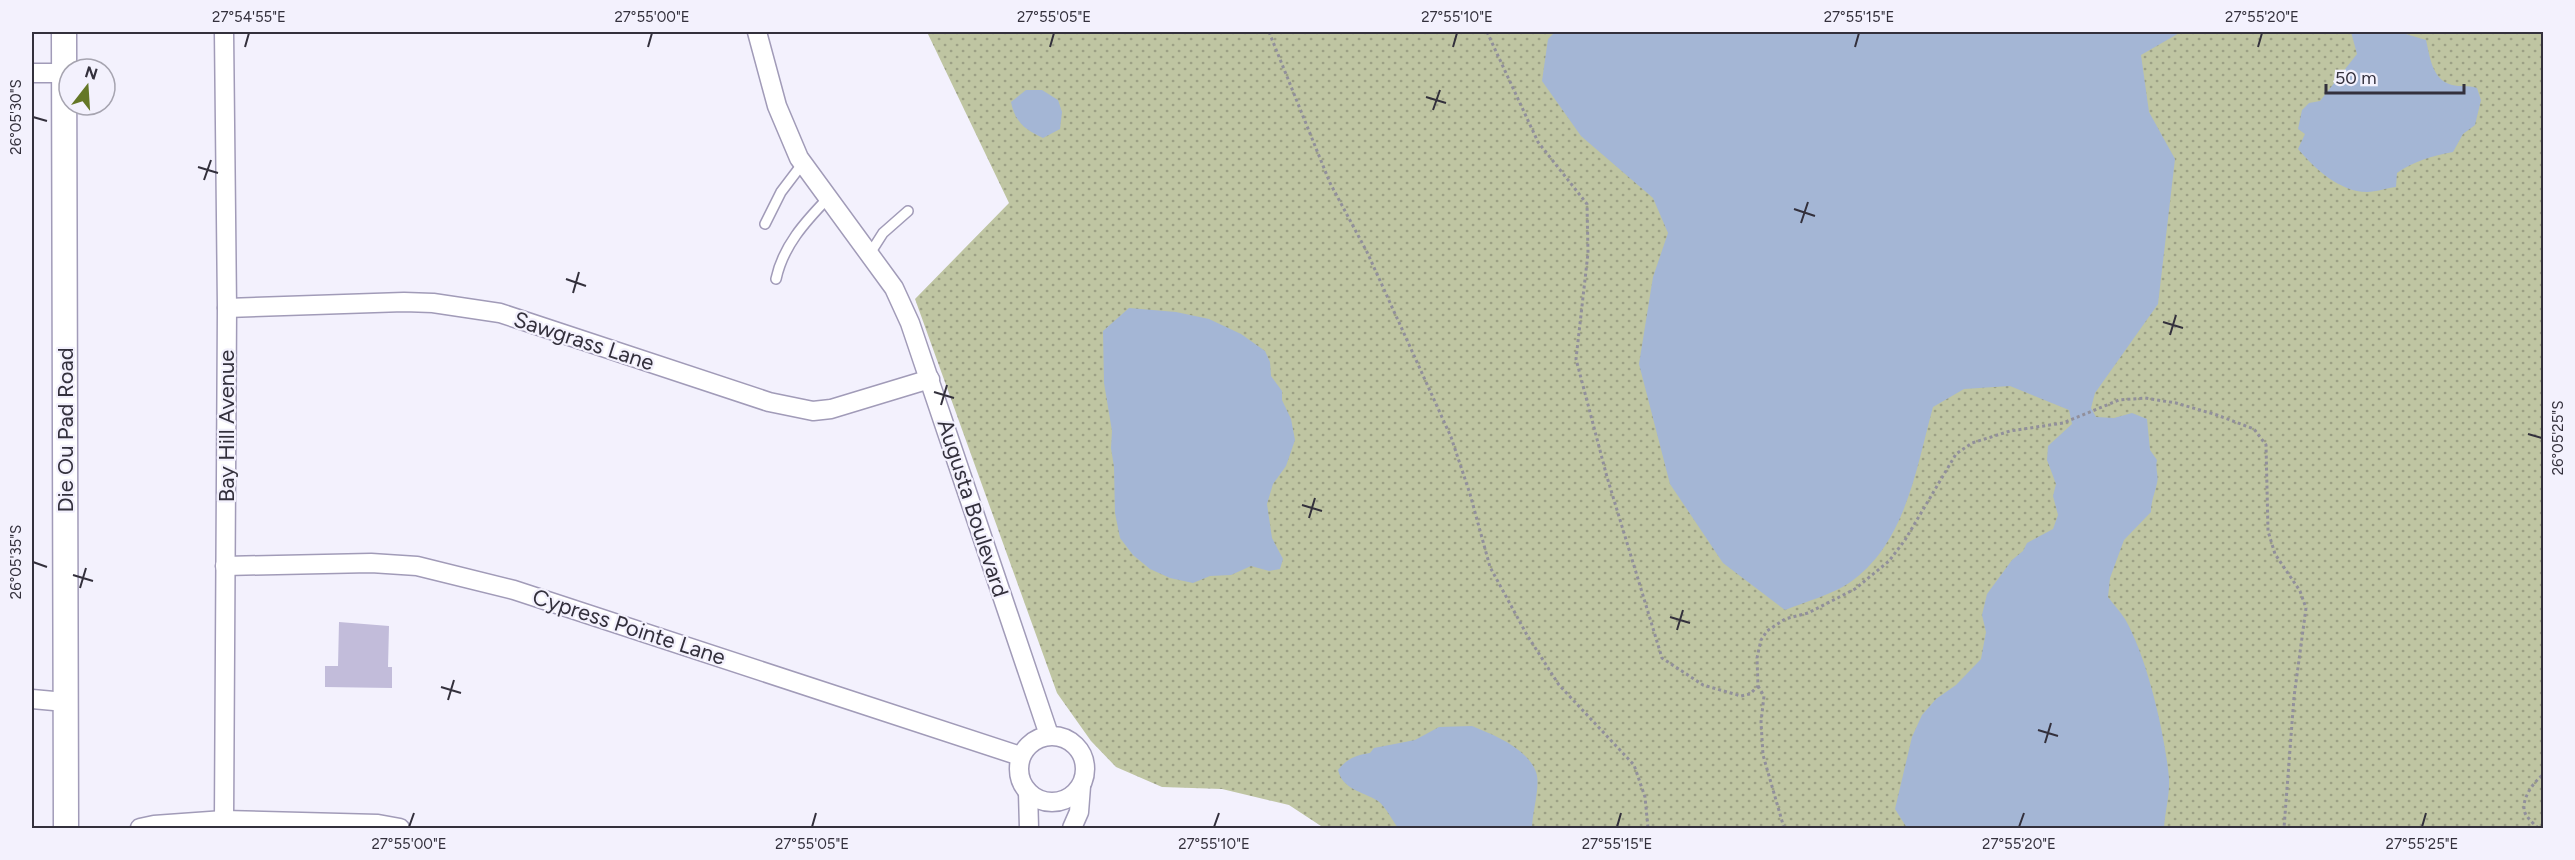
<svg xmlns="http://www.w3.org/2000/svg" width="2575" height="860" font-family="Figtree,sans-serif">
  <defs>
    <pattern id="grass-dots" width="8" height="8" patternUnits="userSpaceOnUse" patternTransform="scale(1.5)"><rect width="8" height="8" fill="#bfc5a2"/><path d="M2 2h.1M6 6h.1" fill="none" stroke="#9ca085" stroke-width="1.8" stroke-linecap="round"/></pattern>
  </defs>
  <rect width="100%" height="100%" fill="#f3f1fd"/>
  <polygon fill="url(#grass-dots)" points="927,32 2543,32 2543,828 1324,828 1289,805 1222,789 1162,787 1116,767 1091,741 1057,693 915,299 1009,203"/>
  <g fill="#a4b6d5">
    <path d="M1555,32H2181L2141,55L2149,112L2175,159L2158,304L2095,393L2091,408L2096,417L2114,418L2132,413L2147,419L2150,450L2157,460C2155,469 2159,476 2157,483C2155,493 2151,501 2151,512L2124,540L2110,578L2108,597C2113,604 2120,611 2125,619C2147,657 2165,734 2169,778C2170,794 2165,812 2164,828H1907L1895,809L1912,737L1922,715L1936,699L1956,685L1981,659L1986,632L1982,615L1987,594L2012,560L2023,551L2027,543L2053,529L2058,515L2053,496L2056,484L2047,460L2048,446L2072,424L2069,410L2010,386L1964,389L1933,407C1916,468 1906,544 1849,583C1833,594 1805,602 1785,610L1723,563L1670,484L1639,364L1653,277L1668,233L1653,198L1581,136L1542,81L1548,39Z"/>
    <path d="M2351,32H2399L2426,40C2430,57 2432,80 2452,85C2460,87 2468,85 2477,88L2481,100L2475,125L2463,134L2453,152C2432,156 2414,161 2397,173L2396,187C2386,188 2376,192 2367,192C2340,192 2314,168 2298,149L2305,134L2298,129L2302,110L2309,103L2320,101L2357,54Z"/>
    <path d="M1026,90H1042L1058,100L1062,112L1060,129L1043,138C1025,130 1015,122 1011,102Z"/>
    <polygon points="1129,308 1176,312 1209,319 1241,334 1265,351 1270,362 1271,376 1282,391 1282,400 1291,419 1295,440 1286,466 1273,484 1267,504 1272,538 1283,559 1280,569 1269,571 1251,566 1231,575 1210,576 1193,583 1170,578 1150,569 1133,555 1120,538 1115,513 1114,467 1111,448 1112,431 1104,383 1103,331"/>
    <path d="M1472,726C1494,735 1527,748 1536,772C1541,785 1532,813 1532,828H1398C1392,820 1386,807 1378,801C1362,791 1343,790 1338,770C1347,759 1355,755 1370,753L1374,748L1415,740L1439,727Z"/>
  </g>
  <polygon fill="#c2bcda" points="339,622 389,626 388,667 392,667 392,688 325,687 325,666 338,666"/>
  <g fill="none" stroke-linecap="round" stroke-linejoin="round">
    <defs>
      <g id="service">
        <polyline points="765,224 781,192 803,163"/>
        <polyline points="869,255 883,233 908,211"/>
        <path d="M776,279C783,246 805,222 828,198"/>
      </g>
      <g id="minor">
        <polyline points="757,32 777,106 799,158 894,288 910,323 1049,735"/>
        <polyline points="32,73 64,73"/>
        <polyline points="227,308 404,302 433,303 500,313 769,402 813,411 831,409 930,379"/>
        <polyline points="225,566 371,563 417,566 514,590 1020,756"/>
        <polyline points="32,699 65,702"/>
        <circle cx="1052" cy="769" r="33"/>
        <polyline points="1028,792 1029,828"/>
        <polyline points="224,820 227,308 224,32"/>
        <polyline points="140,828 154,825 224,820 378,824 400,828"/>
        <polyline points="1072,828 1079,812 1081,786"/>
      </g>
      <polyline id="tertiary" points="64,32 66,828"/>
    </defs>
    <use href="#service" stroke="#a19bb8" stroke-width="12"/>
    <use href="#minor" stroke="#a19bb8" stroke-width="21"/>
    <use href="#tertiary" stroke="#a19bb8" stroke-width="27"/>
    <g stroke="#918f9b" stroke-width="3" stroke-dasharray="3 3" stroke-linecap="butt">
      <polyline points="1269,32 1330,183 1367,252 1451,437 1470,494 1490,567 1527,635 1559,685 1634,765 1645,797 1648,828"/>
      <polyline points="1487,32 1538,142 1587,204 1588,253 1576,359 1607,477 1662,658 1703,685 1741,696 1750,694 1758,686 1757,658 1761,640 1767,631 1785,619 1808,613 1855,589 1889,561 1905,540 1956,454 1972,443 2010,431 2063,423 2119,400 2145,398 2176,403 2217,415 2254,429 2266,445 2268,531 2275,554 2300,591 2306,608 2294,697 2284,828"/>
      <polyline points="1758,686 1764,696 1761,722 1763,755 1784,828"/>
      <path d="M2538,828C2534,824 2528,819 2525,813C2520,800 2534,781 2544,774"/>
    </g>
    <use href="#service" stroke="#fff" stroke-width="9"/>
    <use href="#minor" stroke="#fff" stroke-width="18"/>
    <use href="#tertiary" stroke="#fff" stroke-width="24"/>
  </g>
  <path fill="none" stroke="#33303c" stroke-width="2" d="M245,47L249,33M648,47L652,33M1050,47L1054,33M1453,47L1457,33M1855,47L1859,33M2258,47L2262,33M1426,97L1446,103M1433,110L1440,90M33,117L47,121M198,167L218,173M204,180L211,160M1794,209L1815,216M1801,223L1808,202M566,279L586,286M573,293L579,272M2163,322L2183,328M2170,335L2176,315M934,392L954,398M941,405L947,385M2528,434L2542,438M1302,505L1322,511M1309,518L1315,498M33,562L47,567M73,575L93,581M80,588L86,568M1670,617L1690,623M1677,630L1683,610M441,687L461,693M448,700L454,680M2038,730L2058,736M2045,743L2051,723M409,827L414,813M812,827L816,813M1214,827L1219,813M1617,827L1621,813M2019,827L2024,813M2422,827L2426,813"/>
  <g text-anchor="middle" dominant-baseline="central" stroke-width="4.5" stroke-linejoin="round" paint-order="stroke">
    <g font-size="22" fill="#33303c" stroke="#f3f1fd">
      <text transform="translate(584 341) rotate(18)">Sawgrass Lane</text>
      <text transform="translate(226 426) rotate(-90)">Bay Hill Avenue</text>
      <text transform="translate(65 430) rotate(-90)">Die Ou Pad Road</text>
      <text transform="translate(973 508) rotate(72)">Augusta Boulevard</text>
      <text transform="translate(629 627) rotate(18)">Cypress Pointe Lane</text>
    </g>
  </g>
  <rect width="2575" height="860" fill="none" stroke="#f3f1fd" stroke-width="66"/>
  <g transform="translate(87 87) rotate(17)"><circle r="28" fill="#f3f1fd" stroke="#a6a4b0" stroke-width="1.5"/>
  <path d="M0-4.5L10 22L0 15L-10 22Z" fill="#647726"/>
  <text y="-9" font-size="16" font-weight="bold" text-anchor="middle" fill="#33303c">N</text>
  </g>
  <path d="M2326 84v9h138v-9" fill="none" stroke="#33303c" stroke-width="3"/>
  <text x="2335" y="84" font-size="18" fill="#33303c" stroke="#f3f1fd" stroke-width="4.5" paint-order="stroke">50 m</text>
  <rect x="33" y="33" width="2509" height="794" fill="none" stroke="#33303c" stroke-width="2"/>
  <g font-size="15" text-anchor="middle" fill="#33303c">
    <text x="249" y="22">27°54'55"E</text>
    <text x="652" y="22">27°55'00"E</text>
    <text x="1054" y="22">27°55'05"E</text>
    <text x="1457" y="22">27°55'10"E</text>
    <text x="1859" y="22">27°55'15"E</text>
    <text x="2262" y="22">27°55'20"E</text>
    <text transform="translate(16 117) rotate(-90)" y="5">26°05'30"S</text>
    <text transform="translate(2558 438) rotate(-90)" y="5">26°05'25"S</text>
    <text transform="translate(16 562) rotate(-90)" y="5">26°05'35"S</text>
    <text x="409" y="849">27°55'00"E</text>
    <text x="812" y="849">27°55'05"E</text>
    <text x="1214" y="849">27°55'10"E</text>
    <text x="1617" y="849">27°55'15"E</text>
    <text x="2019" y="849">27°55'20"E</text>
    <text x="2422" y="849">27°55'25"E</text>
  </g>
</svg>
